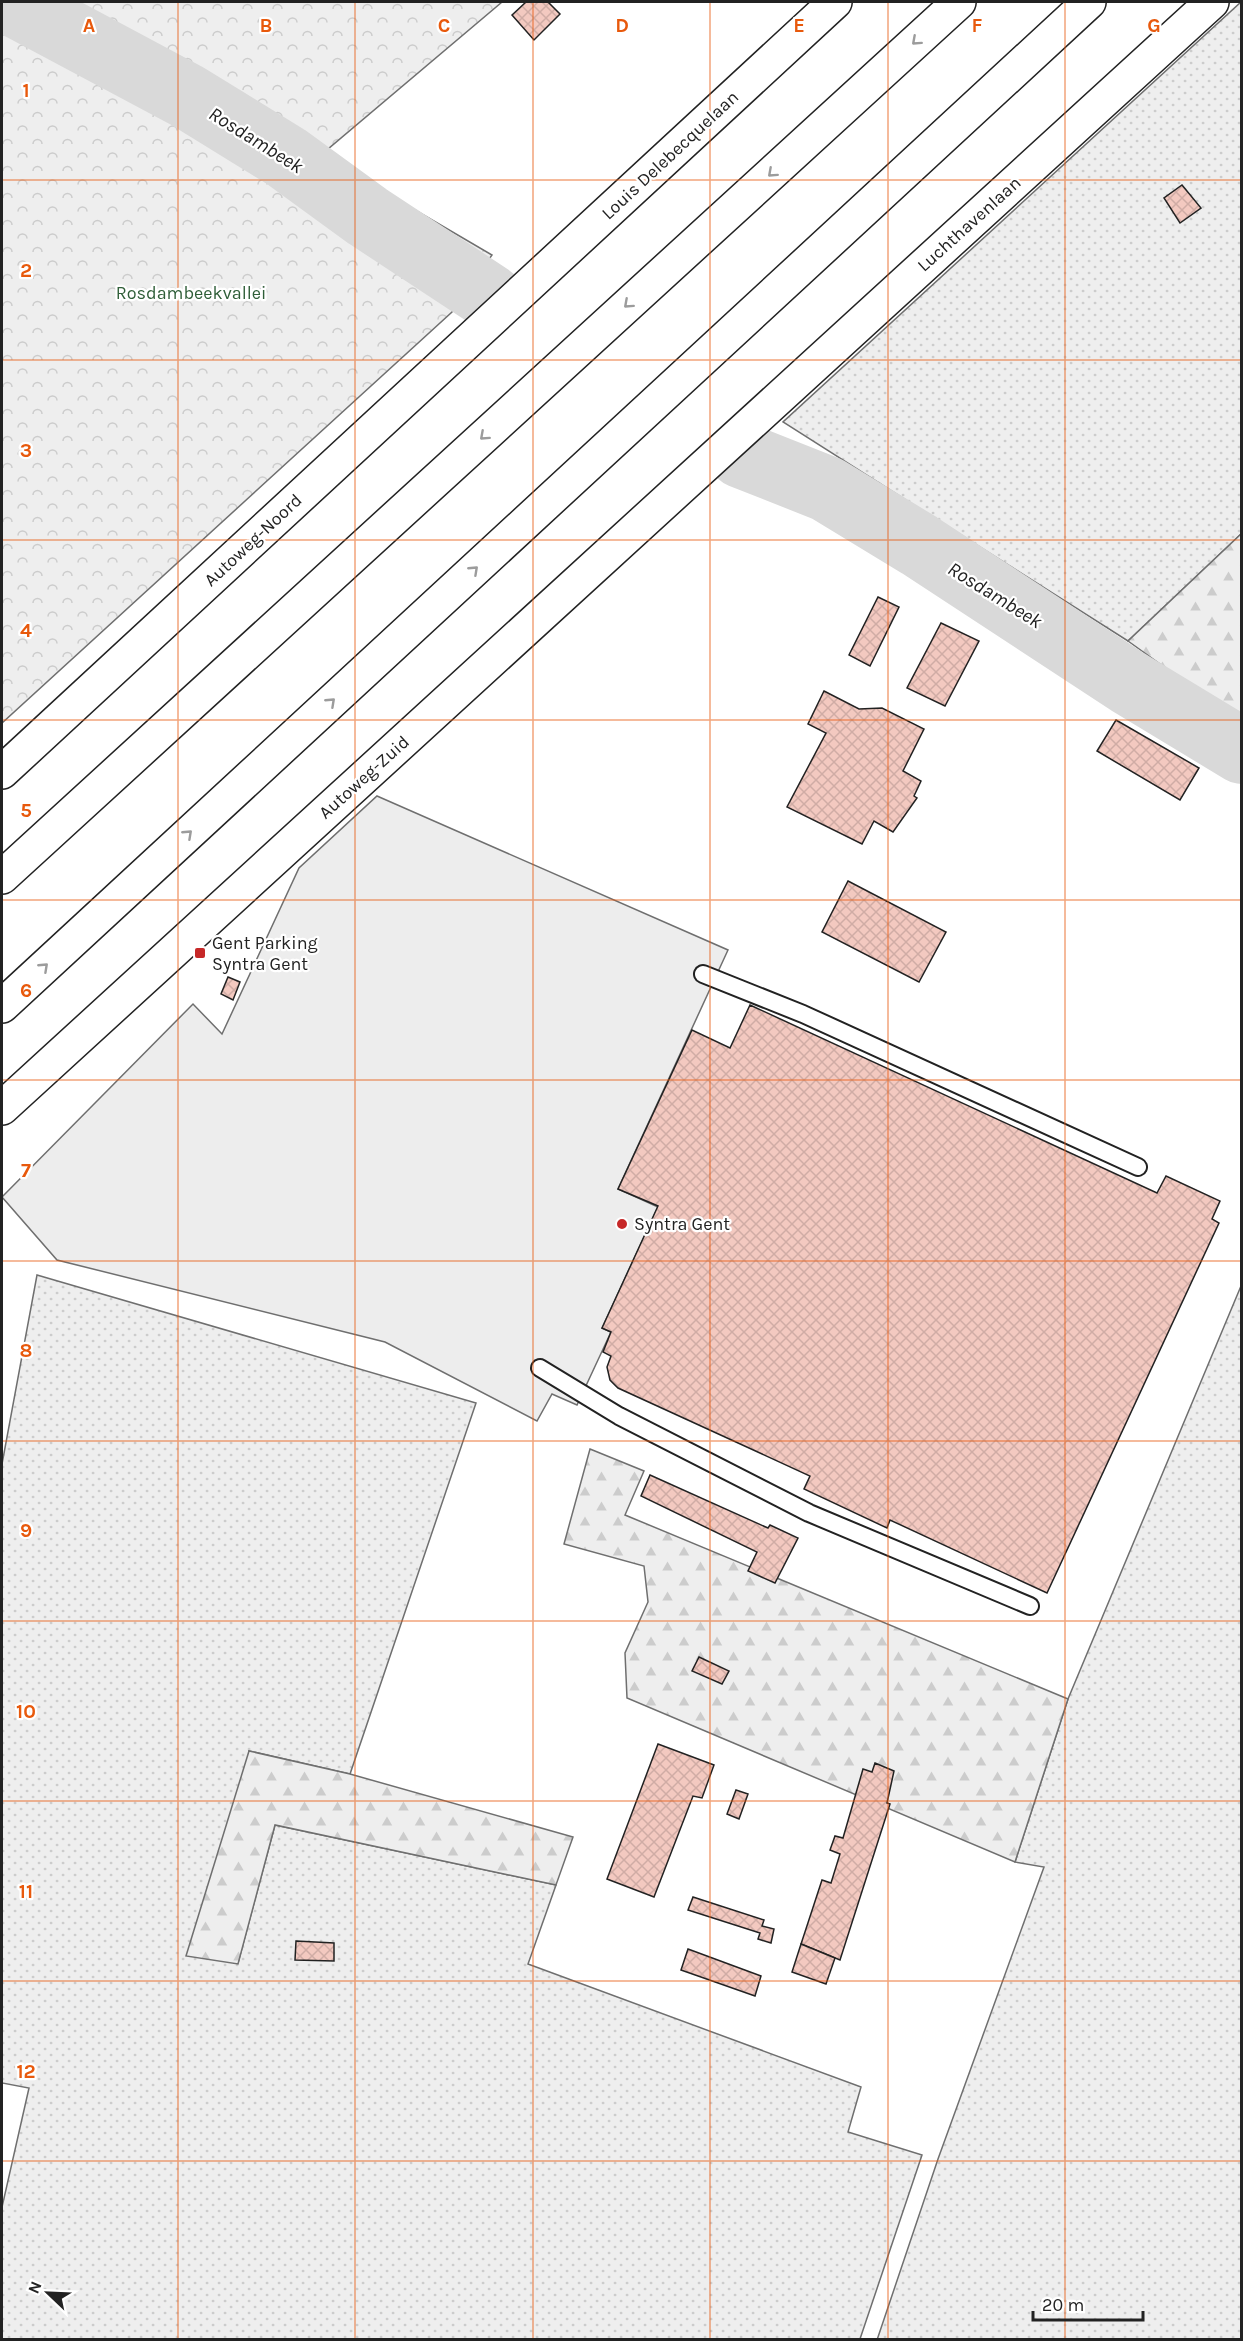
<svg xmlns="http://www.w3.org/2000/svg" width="1243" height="2341" font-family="Karla,sans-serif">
  <defs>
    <pattern id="grass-dots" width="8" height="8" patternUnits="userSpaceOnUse" patternTransform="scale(1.5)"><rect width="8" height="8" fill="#eee"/><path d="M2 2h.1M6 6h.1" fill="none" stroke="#ccc" stroke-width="1.8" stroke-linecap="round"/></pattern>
    <pattern id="forest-firs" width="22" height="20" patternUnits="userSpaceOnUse" patternTransform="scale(1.5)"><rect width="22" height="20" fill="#eee"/><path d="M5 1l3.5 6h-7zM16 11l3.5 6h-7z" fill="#ccc"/></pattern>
    <pattern id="park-crowns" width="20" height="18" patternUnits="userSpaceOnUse" patternTransform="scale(1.5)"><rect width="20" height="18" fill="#eee"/><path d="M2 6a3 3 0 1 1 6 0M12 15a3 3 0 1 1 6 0" fill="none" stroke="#ccc"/></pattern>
    <pattern id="building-cross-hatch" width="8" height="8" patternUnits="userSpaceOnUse" patternTransform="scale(1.5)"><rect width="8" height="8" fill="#f3c9c0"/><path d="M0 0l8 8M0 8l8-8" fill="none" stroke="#d0aca5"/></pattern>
  </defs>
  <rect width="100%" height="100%" fill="#fff"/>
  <g fill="url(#grass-dots)" stroke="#6f6f6f" stroke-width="1.5">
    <polygon points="1241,2 1241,534 1128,641 783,422"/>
    <polygon points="37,1275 476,1403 350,1774 249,1751 238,1963 275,1825 556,1885 528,1964 861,2087 848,2132 922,2155 860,2339 2,2339 2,2207 29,2088 2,2083 2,1464"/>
    <polygon points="1241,1286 1241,2339 877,2340 938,2159 1044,1867 1015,1862 1068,1699"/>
  </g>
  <g fill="url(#forest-firs)" stroke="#6f6f6f" stroke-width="1.5">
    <polygon points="1241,534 1241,722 1128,641"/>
    <polygon points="590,1449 644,1471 625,1515 1068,1699 1015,1862 627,1698 625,1653 648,1602 644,1566 564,1544"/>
    <polygon points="249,1751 350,1774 573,1837 556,1885 275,1825 238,1964 186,1956"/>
  </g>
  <polygon fill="url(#park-crowns)" stroke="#6f6f6f" stroke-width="1.5" points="2,2 502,2 321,155 492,255 452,312 2,723"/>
  <polygon fill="#ededed" stroke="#6f6f6f" stroke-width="1.5" points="377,796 728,950 618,1189 658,1207 602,1328 611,1332 577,1405 552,1394 537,1421 385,1342 57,1260 2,1197 193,1004 222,1034 299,868"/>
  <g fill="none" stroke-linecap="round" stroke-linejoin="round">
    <g stroke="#d9d9d9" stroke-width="66">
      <polyline points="11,2 187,96 286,157 367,216 490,297"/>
      <polyline points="741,455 827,489 919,545 1128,682 1242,751"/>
    </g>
  </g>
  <g fill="url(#building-cross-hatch)" stroke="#222" stroke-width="1.5">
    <polygon points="526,2 548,2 560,14 534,40 512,15"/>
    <polygon points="1182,185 1201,208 1180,223 1164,198"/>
    <polygon points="878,597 899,607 870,666 849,655"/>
    <polygon points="941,623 979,641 945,706 907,688"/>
    <polygon points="824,691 859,709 882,708 924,729 903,771 921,781 914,796 917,798 893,832 874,821 862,844 787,807 826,733 808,724"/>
    <polygon points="1116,720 1199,768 1180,800 1097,751"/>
    <polygon points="848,881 946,932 919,982 822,932"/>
    <polygon points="228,977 240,982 233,1000 221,994"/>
    <polygon points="750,1005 1157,1193 1166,1176 1220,1201 1212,1219 1219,1223 1047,1593 890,1520 887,1528 804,1489 810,1476 618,1388 610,1380 607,1367 611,1356 603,1352 611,1332 602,1328 658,1206 618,1189 692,1030 730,1048"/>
    <polygon points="650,1475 768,1528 770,1525 798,1538 775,1583 748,1571 757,1552 641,1496"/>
    <polygon points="699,1657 729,1671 722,1684 692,1671"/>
    <polygon points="658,1744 714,1765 702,1798 693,1796 654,1897 607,1879"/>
    <polygon points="875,1763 894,1771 887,1803 890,1804 840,1960 801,1944 822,1880 831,1883 840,1854 830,1850 835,1836 843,1838 863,1769 872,1772"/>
    <polygon points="736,1790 748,1794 739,1819 727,1814"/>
    <polygon points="693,1897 764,1920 762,1926 774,1929 771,1943 758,1939 760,1933 688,1910"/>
    <polygon points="296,1941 334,1943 334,1961 295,1960"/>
    <polygon points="801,1944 835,1958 826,1984 792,1972"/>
    <polygon points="688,1949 761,1976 755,1996 681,1970"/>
  </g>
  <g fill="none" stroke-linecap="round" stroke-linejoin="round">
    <defs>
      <g id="lane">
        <polyline points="703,974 803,1014 1138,1167"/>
        <polyline points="540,1368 619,1416 809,1513 1030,1606"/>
      </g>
      <g id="street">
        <polyline points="2,772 835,2"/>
        <polyline points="2,1108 1212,2"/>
      </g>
      <g id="highway">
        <polyline points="2,877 959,2"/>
        <polyline points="2,1006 1089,2"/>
      </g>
    </defs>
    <use href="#lane" stroke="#222" stroke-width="20"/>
    <use href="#street" stroke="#222" stroke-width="36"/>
    <use href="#highway" stroke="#222" stroke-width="36"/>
    <use href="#lane" stroke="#fff" stroke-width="16"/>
    <use href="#street" stroke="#fff" stroke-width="33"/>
    <use href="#highway" stroke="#fff" stroke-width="33"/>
  </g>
  <defs><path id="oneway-chevron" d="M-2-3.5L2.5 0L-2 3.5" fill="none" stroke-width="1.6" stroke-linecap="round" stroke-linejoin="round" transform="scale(1.5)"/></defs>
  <g stroke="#9c9c9c">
    <use href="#oneway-chevron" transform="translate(916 41) rotate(138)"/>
    <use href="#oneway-chevron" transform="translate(772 173) rotate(138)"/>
    <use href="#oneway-chevron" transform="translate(628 304) rotate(138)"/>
    <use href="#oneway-chevron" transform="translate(484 436) rotate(138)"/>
    <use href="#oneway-chevron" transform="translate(474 570) rotate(-43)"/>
    <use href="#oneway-chevron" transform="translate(331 702) rotate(-43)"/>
    <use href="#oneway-chevron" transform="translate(188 834) rotate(-43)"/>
    <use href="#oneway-chevron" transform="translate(44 967) rotate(-43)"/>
  </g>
  <path fill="none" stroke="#e8590c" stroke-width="1.5" stroke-opacity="0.55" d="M178,2V2340M355,2V2340M533,2V2340M710,2V2340M888,2V2340M1065,2V2340M2,180H1242M2,360H1242M2,540H1242M2,720H1242M2,900H1242M2,1080H1242M2,1261H1242M2,1441H1242M2,1621H1242M2,1801H1242M2,1981H1242M2,2161H1242"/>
  <g fill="#c62828" stroke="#fff" stroke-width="2">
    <rect x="194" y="947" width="12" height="12" rx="3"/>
    <circle cx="622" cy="1224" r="6"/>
  </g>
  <g text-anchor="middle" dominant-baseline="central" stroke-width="4.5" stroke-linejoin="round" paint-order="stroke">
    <g font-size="18" fill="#222" stroke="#fff">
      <text transform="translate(670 155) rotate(-43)">Louis Delebecquelaan</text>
      <text transform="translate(969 224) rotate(-42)">Luchthavenlaan</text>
      <text transform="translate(253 540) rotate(-43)">Autoweg-Noord</text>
      <text transform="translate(364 777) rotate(-42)">Autoweg-Zuid</text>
    </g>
    <g font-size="18" fill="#2f5e38" stroke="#fff">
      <text x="191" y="293">Rosdambeekvallei</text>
    </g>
    <g font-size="18" fill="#222" stroke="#fff" text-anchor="start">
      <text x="212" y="943">Gent Parking<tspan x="212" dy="21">Syntra Gent</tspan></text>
      <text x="634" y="1224">Syntra Gent</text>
    </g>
    <g font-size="20" font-style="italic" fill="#222" stroke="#fff">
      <text transform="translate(256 140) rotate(32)">Rosdambeek</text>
      <text transform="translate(995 595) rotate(32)">Rosdambeek</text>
    </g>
  </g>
  <g font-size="20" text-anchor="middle" font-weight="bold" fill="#e8590c" stroke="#fff" stroke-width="4.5" stroke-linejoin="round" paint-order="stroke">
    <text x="89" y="32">A</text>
    <text x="266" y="32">B</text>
    <text x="444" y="32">C</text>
    <text x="622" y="32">D</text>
    <text x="799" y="32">E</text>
    <text x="977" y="32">F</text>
    <text x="1154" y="32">G</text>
    <text x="26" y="97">1</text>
    <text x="26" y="277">2</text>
    <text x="26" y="457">3</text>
    <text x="26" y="637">4</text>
    <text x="26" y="817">5</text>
    <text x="26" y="997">6</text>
    <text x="26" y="1177">7</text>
    <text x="26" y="1357">8</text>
    <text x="26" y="1537">9</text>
    <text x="26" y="1718">10</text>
    <text x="26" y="1898">11</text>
    <text x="26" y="2078">12</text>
  </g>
  <rect width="1243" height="2341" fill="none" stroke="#222222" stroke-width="6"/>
  <g transform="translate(48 2293) rotate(293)" stroke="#ffffff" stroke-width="4.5" paint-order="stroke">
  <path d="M0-4.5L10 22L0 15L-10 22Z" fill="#222222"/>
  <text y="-9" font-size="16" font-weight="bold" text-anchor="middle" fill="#222222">N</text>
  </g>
  <path d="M1033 2311v9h110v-9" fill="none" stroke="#222222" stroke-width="3"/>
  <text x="1042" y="2311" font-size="18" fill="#222222" stroke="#ffffff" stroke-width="4.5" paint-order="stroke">20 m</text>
</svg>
